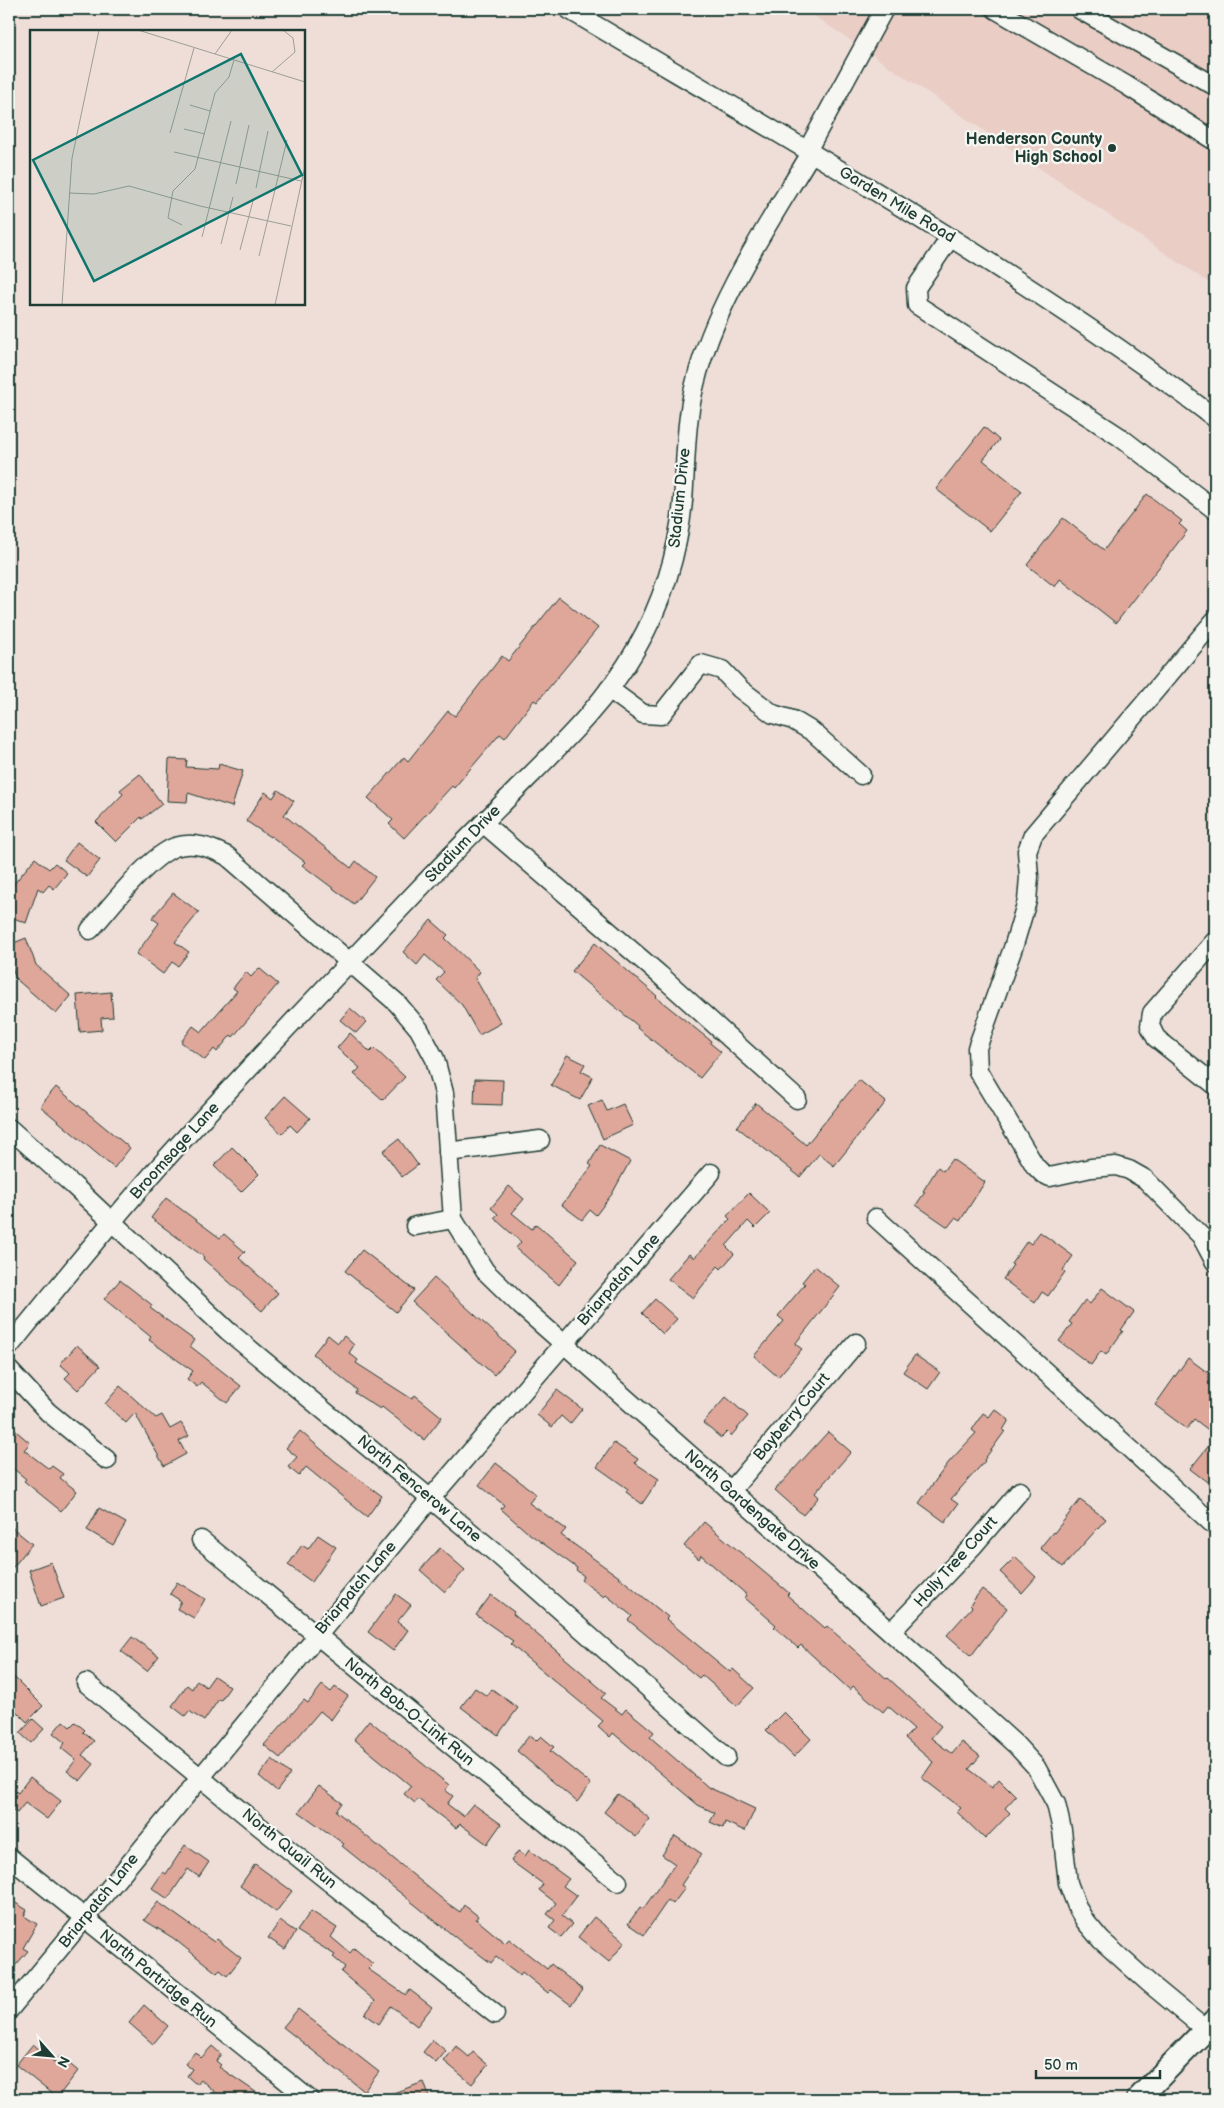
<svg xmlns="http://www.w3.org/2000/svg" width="1224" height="2108" font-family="'Balsamiq Sans',sans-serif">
  <rect width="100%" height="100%" fill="#efded8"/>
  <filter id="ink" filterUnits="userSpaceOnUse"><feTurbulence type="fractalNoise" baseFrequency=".02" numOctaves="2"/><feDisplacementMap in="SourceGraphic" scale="10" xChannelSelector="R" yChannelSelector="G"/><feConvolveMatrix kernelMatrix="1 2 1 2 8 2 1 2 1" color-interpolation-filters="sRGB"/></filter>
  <g filter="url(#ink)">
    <polygon fill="#eacdc5" points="804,9 1215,9 1215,287"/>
    <g fill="#dfa69a" stroke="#1f3d34">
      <polygon points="984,427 999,440 983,460 1022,491 990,531 936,489"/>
      <polygon points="1147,494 1182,521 1179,524 1187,531 1116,623 1060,579 1055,587 1027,565 1063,518 1104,550"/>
      <polygon points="559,597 598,628 537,702 534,700 505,738 500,734 454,788 452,786 404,838 389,824 393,820 368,798 404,757 408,761 448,711 455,716 502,656 508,661"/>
      <polygon points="169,759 187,760 186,767 218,769 219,764 243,771 232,807 188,793 187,802 167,801"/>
      <polygon points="140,774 162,804 142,819 141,817 116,842 96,822 123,794 120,790"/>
      <polygon points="278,790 294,801 284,815 351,868 356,861 375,877 354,904 302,865 305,862 271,836 270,837 246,821 265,792 273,798"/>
      <polygon points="77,842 100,860 87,877 64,860"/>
      <polygon points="35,858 49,869 55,863 67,873 54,889 49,885 43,892 38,888 26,923 9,916 9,890"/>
      <polygon points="173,893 199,912 175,942 189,952 178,966 172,962 163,974 136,954 159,923 152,918"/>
      <polygon points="431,920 448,935 445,938 480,972 475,978 501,1023 479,1035 462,1005 436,980 444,972 425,955 417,965 403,952"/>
      <polygon points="26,938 36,965 71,996 56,1014 16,979 9,958 9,945"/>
      <polygon points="595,943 657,996 656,997 711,1041 710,1043 721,1052 700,1078 637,1028 638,1026 572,971"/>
      <polygon points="259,968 278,984 233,1037 231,1035 217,1052 214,1049 205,1060 181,1042 193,1026 201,1032 237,991 233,988 246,972 251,977"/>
      <polygon points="111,992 113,1017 101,1018 102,1030 80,1032 77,995"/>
      <polygon points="350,1008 366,1022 356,1033 340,1020"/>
      <polygon points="350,1033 370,1052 374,1048 405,1077 383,1100 354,1074 360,1068 337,1048"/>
      <polygon points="567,1055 585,1064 581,1071 593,1077 580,1100 551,1085"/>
      <polygon points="475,1079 503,1080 502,1105 474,1104"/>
      <polygon points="859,1080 886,1102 834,1166 819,1154 800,1177 737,1127 756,1103 806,1145"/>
      <polygon points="56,1087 130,1148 114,1168 40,1106"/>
      <polygon points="285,1096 310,1118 297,1132 290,1125 282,1134 265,1118"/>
      <polygon points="602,1100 607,1111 623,1104 633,1125 603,1139 588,1106"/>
      <polygon points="399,1139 418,1165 402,1177 383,1151"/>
      <polygon points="600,1145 630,1161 612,1194 596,1215 590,1210 582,1220 562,1205 592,1166 589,1164"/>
      <polygon points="232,1147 259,1174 241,1192 214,1166"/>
      <polygon points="952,1159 985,1182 960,1221 955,1218 948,1227 916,1205 925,1192 923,1191 938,1167 943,1171"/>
      <polygon points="509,1186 524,1199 512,1213 532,1229 536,1224 578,1260 559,1285 516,1248 521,1242 494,1218 498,1214 491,1208"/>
      <polygon points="749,1193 770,1213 755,1228 748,1221 726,1246 734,1254 721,1269 718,1266 693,1298 668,1279 689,1254 694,1258 730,1219 727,1216"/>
      <polygon points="166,1198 220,1238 224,1234 245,1252 239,1258 278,1293 262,1311 203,1259 204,1257 151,1218"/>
      <polygon points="1040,1232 1073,1256 1063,1270 1065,1272 1048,1296 1042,1292 1035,1303 1003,1279 1013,1265 1011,1264 1027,1241 1031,1244"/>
      <polygon points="362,1250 414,1290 396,1312 345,1271"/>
      <polygon points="815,1266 840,1287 795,1344 802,1349 778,1377 754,1356 784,1321 778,1316 805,1284 802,1282"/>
      <polygon points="434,1278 515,1351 494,1375 412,1302"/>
      <polygon points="120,1280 152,1305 150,1308 194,1340 190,1346 241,1386 227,1403 201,1382 197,1387 187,1379 193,1371 149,1340 151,1337 104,1299"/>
      <polygon points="1102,1288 1134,1312 1121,1330 1123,1331 1106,1355 1101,1351 1091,1365 1059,1341 1072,1324 1069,1322 1085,1300 1090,1304"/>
      <polygon points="655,1299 677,1319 663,1334 642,1313"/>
      <polygon points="328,1335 338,1343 344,1336 354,1345 349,1353 358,1360 356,1363 412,1399 415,1395 442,1417 424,1440 382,1407 380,1409 355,1393 357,1390 313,1354"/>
      <polygon points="77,1345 100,1366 78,1390 65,1378 70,1373 60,1364"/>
      <polygon points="915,1355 940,1372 928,1389 903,1372"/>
      <polygon points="1188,1358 1215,1378 1215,1435 1194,1419 1187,1429 1155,1405"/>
      <polygon points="120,1386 156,1418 162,1415 170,1429 181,1423 189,1436 179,1441 186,1454 164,1466 135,1413 126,1423 105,1404"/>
      <polygon points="557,1390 582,1409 570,1424 561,1416 552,1427 537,1415"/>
      <polygon points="726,1397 748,1416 731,1436 727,1432 721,1438 703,1423"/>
      <polygon points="995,1409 1009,1420 1003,1430 1005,1431 984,1460 985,1461 951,1499 958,1504 945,1522 919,1503 949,1462 976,1433 972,1430 983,1413 989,1417"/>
      <polygon points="9,1425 30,1443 24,1450 49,1469 52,1466 63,1474 60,1478 77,1491 61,1511 24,1481 26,1479 9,1465"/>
      <polygon points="300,1431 335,1461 382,1496 367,1517 306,1467 299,1476 288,1467 297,1457 286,1448"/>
      <polygon points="828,1432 851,1452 815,1493 819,1497 803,1515 775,1490"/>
      <polygon points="1215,1438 1215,1488 1190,1469"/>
      <polygon points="614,1443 638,1459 635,1463 659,1479 642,1504 626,1492 628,1489 597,1467"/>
      <polygon points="496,1463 536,1494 529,1503 566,1529 561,1535 619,1577 668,1617 666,1619 730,1672 733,1669 754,1688 737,1706 702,1675 699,1678 628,1620 632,1616 606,1595 604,1597 581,1580 584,1576 576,1570 577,1568 527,1532 501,1509 504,1505 479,1485"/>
      <polygon points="1080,1500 1106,1519 1063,1567 1040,1548 1053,1532 1054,1533"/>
      <polygon points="99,1508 126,1523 113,1545 87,1530"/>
      <polygon points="704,1522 789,1593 787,1595 825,1628 827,1626 887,1679 888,1678 941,1726 931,1738 952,1754 962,1742 980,1756 969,1769 992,1787 999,1779 1016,1796 1005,1808 1010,1813 985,1839 957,1812 961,1808 922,1778 933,1762 905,1738 914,1729 888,1706 883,1712 853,1686 850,1690 801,1645 798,1648 774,1627 776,1625 745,1598 747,1595 701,1555 699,1559 684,1546"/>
      <polygon points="9,1525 32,1544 9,1572"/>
      <polygon points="318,1535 336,1547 312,1582 288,1565 302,1545 308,1549"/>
      <polygon points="440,1548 465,1570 445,1592 420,1570"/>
      <polygon points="1015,1557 1036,1577 1022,1593 1000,1572"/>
      <polygon points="51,1562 64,1598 41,1606 29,1570"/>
      <polygon points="177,1582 205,1599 194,1618 177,1609 181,1601 170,1594"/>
      <polygon points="982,1589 1007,1608 971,1656 947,1635 972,1607 970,1605"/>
      <polygon points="396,1594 411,1605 397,1622 408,1630 393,1651 368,1632"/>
      <polygon points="491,1595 514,1612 513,1614 606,1693 601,1698 622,1714 626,1709 654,1732 650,1737 708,1787 755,1809 745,1831 725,1822 723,1828 710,1822 715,1813 698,1805 613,1733 610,1737 598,1726 603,1721 510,1644 513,1641 476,1615"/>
      <polygon points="132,1637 159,1656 147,1671 121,1651"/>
      <polygon points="9,1672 43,1706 27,1722 9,1704"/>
      <polygon points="214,1676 230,1687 221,1700 219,1699 204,1721 189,1711 185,1716 172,1706 187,1685 192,1689 197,1680 206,1687"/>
      <polygon points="322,1685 331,1692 335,1687 348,1696 331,1720 320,1711 280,1758 264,1745 304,1700 308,1703"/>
      <polygon points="475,1688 487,1696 492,1689 518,1708 498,1735 461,1707"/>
      <polygon points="784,1712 811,1739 794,1757 766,1730"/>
      <polygon points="33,1719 44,1729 31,1743 20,1733"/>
      <polygon points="369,1720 449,1785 445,1790 453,1796 447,1804 463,1816 473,1804 501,1824 487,1844 460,1824 456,1828 418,1799 415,1803 404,1794 411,1786 354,1739"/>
      <polygon points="63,1721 70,1727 75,1722 85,1730 83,1732 94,1741 82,1755 94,1764 80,1781 67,1771 76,1760 61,1748 65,1743 53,1733"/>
      <polygon points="529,1736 536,1741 541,1736 554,1747 550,1751 591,1784 577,1802 517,1751"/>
      <polygon points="272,1759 290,1774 277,1791 259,1776"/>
      <polygon points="30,1777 61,1801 47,1819 25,1803 17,1813 9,1807 9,1786 18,1793"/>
      <polygon points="319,1786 342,1803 336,1811 447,1903 460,1912 464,1905 478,1916 476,1919 505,1943 509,1939 547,1969 551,1964 583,1990 571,2005 551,1990 548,1993 522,1972 520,1975 496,1957 491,1963 471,1948 470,1949 342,1846 344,1844 299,1812"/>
      <polygon points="618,1794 650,1819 636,1837 604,1812"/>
      <polygon points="675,1836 702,1854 681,1885 685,1888 673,1904 668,1900 644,1935 628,1924 640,1907 643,1909 675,1864 662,1855"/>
      <polygon points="185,1845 209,1862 199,1877 188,1869 168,1899 152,1888 163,1872 166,1874"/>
      <polygon points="529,1850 569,1879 563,1886 577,1896 562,1916 572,1924 561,1937 549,1928 555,1920 547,1914 556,1903 539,1890 543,1884 511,1861 518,1851 525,1856"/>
      <polygon points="255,1864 292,1891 276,1912 240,1886"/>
      <polygon points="9,1899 27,1910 24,1916 37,1924 23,1948 28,1951 9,1973"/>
      <polygon points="158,1902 214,1942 217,1939 241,1958 227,1976 220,1970 217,1973 173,1938 144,1920"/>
      <polygon points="311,1911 337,1928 331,1937 350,1953 354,1948 373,1964 368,1969 406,1995 410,1990 432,2007 417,2026 391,2006 379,2024 365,2014 375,2001 341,1972 345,1967 333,1957 335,1955 297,1931"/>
      <polygon points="594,1917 625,1942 609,1962 578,1937"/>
      <polygon points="280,1921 296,1932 285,1949 268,1938"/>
      <polygon points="144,2005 168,2026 153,2044 129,2023"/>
      <polygon points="298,2009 379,2072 364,2091 283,2027"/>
      <polygon points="433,2040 446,2051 436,2063 423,2052"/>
      <polygon points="33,2044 54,2062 60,2056 78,2071 57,2098 16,2065"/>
      <polygon points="212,2046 221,2054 216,2061 221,2065 219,2067 266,2099 223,2099 200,2079 196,2084 187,2076 192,2069 185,2064 195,2052 201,2058"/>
      <polygon points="456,2046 469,2057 473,2052 488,2065 472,2084 444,2061"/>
      <polygon points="424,2082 430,2099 382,2099 382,2097"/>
    </g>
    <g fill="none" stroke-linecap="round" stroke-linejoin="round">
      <defs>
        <g id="minor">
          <path d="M568,9C787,139 1011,264 1215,418"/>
          <polyline points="995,9 1126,85 1215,141"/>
          <polyline points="1079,9 1215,86"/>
          <polyline points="807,151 884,9"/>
          <polyline points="950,238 916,288 917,305 1120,437 1215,510"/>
          <polyline points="1215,620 1033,835 1027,851 1029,877 1027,901 1013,948 977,1048 978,1071 1035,1166 1042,1173 1050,1177 1091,1168 1116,1166 1129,1170 1145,1179 1201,1236 1215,1262"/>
          <polyline points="609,689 643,714 661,715 701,664 722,670 740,689 773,714 793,720 813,732 861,775"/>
          <polyline points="483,823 660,975 797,1099"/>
          <path d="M90,930C110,908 148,857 175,847C194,841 211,848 227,856L397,1003L419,1029L435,1059L444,1093L453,1219L485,1271L521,1306L891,1632L1016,1745L1036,1767L1056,1804L1062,1830L1068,1883L1078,1909L1085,1921L1101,1940L1149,1983L1206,2030"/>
          <polyline points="1215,941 1152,1013 1150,1026 1156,1038 1215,1085"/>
          <polyline points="9,1128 74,1186 228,1331 497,1554 726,1757"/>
          <polyline points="448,1152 540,1140"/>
          <polyline points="876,1218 1215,1526"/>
          <polyline points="415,1226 453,1219"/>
          <path d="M9,1347C60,1284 111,1221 165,1160C247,1068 334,979 418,890C452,854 487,819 522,784C564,742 607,700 636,649C662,604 678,553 683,501C686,462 685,423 695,384C715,302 768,225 811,153"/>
          <polyline points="9,1370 48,1412 107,1460"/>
          <polyline points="730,1492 856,1343"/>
          <polyline points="201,1540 618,1882"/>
          <polyline points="891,1632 974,1545 1020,1491"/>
          <polyline points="86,1683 259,1826 495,2014"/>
          <polyline points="9,1857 309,2099"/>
          <polyline points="9,2010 431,1498 711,1173"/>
        </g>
        <polyline id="major" points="1138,2099 1215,2020"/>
      </defs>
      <use href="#minor" stroke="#1f3d34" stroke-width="21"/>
      <use href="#major" stroke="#1f3d34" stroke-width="26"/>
      <use href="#minor" stroke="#f6f6f2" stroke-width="18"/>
      <use href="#major" stroke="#f6f6f2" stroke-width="22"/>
    </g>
  </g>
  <circle fill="#1f3d34" stroke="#f6f6f2" stroke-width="2" cx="1112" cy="148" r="5"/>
  <g text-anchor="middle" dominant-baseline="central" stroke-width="4.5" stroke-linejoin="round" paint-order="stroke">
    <g font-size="16" font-weight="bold" fill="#1f3d34" stroke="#f6f6f2" text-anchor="end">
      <text x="1102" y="139">Henderson County<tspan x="1102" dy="18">High School</tspan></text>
    </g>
    <g font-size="16" fill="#1f3d34" stroke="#f6f6f2">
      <text transform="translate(897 205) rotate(31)">Garden Mile Road</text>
      <text transform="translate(680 498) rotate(-84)">Stadium Drive</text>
      <text transform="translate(463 844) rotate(-46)">Stadium Drive</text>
      <text transform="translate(175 1151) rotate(-48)">Broomsage Lane</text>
      <text transform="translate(619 1280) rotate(-49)">Briarpatch Lane</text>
      <text transform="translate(792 1417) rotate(-50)">Bayberry Court</text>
      <text transform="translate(419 1489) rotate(40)">North Fencerow Lane</text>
      <text transform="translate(752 1510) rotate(41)">North Gardengate Drive</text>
      <text transform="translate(956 1562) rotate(-48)">Holly Tree Court</text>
      <text transform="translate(356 1588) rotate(-50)">Briarpatch Lane</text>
      <text transform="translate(409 1712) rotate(39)">North Bob-O-Link Run</text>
      <text transform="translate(289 1849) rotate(39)">North Quail Run</text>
      <text transform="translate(99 1901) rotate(-51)">Briarpatch Lane</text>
      <text transform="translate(158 1979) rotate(39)">North Partridge Run</text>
    </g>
  </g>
  <g transform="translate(30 30)">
    <rect width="275" height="275" fill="#efded8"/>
    <path fill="none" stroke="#9c9e96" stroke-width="1" d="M108,0L275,52M185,24L202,0M242,42L265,22L263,8L253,0M160,75L180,81M154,99L175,104M140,103L164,18M144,122L271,151M206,154L219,95M226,158L238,101M39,163L64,164L99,156L170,176L261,196M152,195L138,188L143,161L165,139L185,63L199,47L204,30M172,207L201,91M191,214L203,167M210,220L223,171M229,226L257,110M32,275L42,128L69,0M245,275L275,136"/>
    <path fill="#0f766e" fill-opacity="0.15" stroke="#0f766e" stroke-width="2.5" d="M211,24L272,145L64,251L3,130Z"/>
    <rect width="275" height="275" fill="none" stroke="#1f3d34" stroke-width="2.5"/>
  </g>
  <rect width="1224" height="2108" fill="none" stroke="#f6f6f2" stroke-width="30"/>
  <rect x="15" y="15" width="1194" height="2078" fill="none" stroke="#1f3d34" stroke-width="2" filter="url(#ink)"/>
  <g transform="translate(52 2056) rotate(117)" stroke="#f6f6f2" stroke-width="4" paint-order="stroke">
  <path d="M0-4L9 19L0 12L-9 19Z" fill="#1f3d34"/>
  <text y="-8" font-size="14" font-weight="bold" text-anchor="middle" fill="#1f3d34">N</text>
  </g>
  <path d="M1036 2070v8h124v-8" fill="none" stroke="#1f3d34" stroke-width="2.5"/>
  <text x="1044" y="2070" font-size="15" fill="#1f3d34" stroke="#f6f6f2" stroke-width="4" paint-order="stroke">50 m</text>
</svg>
